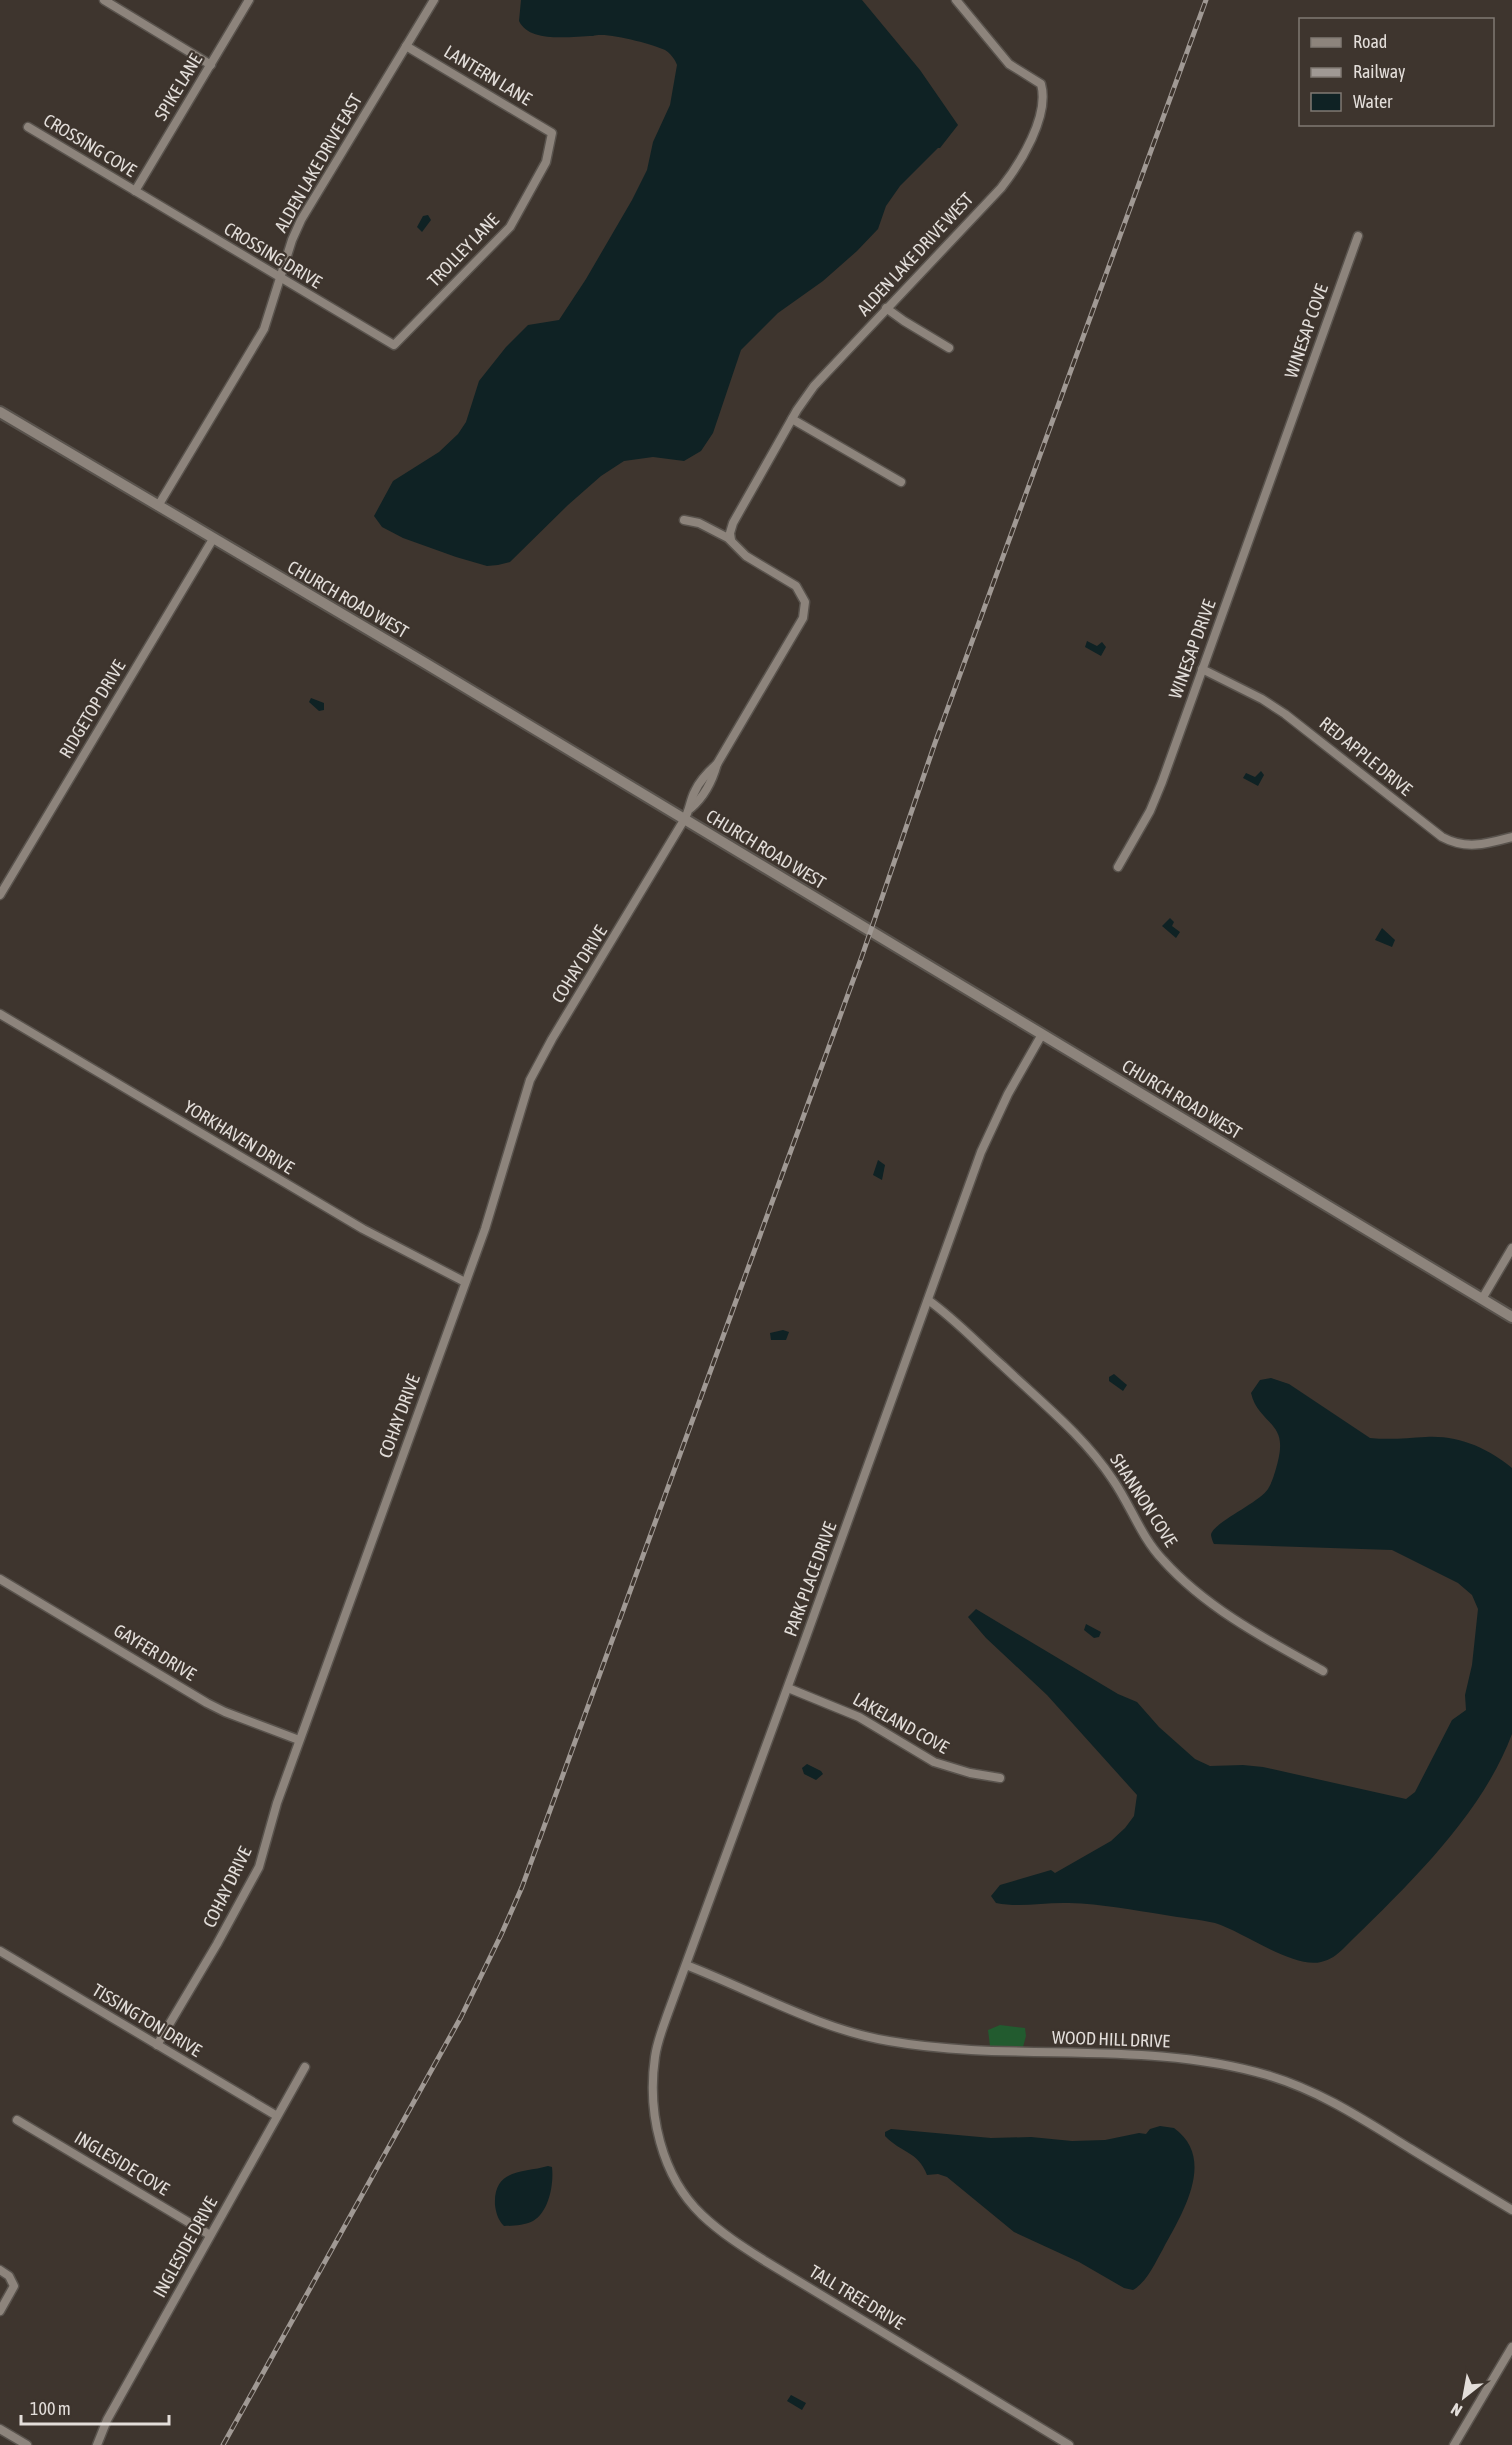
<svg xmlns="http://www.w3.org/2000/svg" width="1512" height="2445" font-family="'Asap Condensed',sans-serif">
  <rect width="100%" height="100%" fill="#3e352e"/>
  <polygon fill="#225b2f" points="1000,2025 1025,2028 1026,2036 1023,2047 990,2046 988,2030"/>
  <g fill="#0f2224">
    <path d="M521,0H862L920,70L958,125L940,148H938L900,186L886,206L878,229L857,251L823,281L778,313L741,350L713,433L701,451L684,461L653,457L624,461L601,476L568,505L510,562L498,565L487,566L456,557L403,538L382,527L374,516L393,481L439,452L458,434L466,422L479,381L506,347L528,325L559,320L586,279L632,200L647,170L653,142L670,105L677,65C675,59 670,53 665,50C652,44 605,31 593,36C572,36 530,44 519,21Z"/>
    <polygon points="428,215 431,220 422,232 417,227 423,216"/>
    <polygon points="1087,641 1097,646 1102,642 1106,647 1101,656 1085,647"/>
    <polygon points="311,698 324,703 324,710 319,711 309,702"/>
    <polygon points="1261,771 1264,775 1258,786 1243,778 1246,773 1255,777"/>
    <polygon points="1170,918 1174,922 1172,926 1180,932 1176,938 1162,926"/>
    <polygon points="1382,928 1395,940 1392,947 1375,940"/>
    <polygon points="878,1160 885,1165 882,1180 873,1175"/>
    <polygon points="783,1330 789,1332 786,1340 771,1340 770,1333"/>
    <polygon points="1114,1374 1127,1385 1123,1391 1109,1381 1109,1377"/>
    <path d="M1271,1378L1289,1384L1370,1438C1390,1440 1407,1438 1426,1437C1458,1435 1488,1448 1512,1468V1734C1481,1817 1406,1887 1344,1948C1337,1955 1330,1960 1321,1962C1293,1969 1242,1931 1215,1923C1198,1919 1181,1918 1165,1915C1133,1910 1102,1904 1069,1903C1045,1902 1020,1908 996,1903L991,1896L1000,1885L1051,1870L1055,1873L1111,1841L1125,1828L1134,1816L1137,1795L1047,1695L986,1638L968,1617L976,1609L1118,1694L1137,1702L1159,1727L1195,1759L1210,1766L1243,1765L1263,1767L1406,1799L1415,1792L1452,1720L1466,1710L1465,1695L1472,1665L1478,1609L1472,1595L1458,1583L1392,1550L1214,1544C1213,1543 1211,1536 1211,1535C1212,1523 1259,1503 1268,1489C1273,1482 1280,1457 1280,1448C1282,1422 1257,1420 1251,1393L1260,1380Z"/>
    <polygon points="1086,1624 1101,1632 1099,1637 1094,1638 1084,1630"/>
    <polygon points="807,1764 821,1771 823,1774 816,1780 804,1774 802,1768"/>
    <path d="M1160,2126L1174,2128C1217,2159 1182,2214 1163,2249C1155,2263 1147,2282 1133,2290L1124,2288L1079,2262L1014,2232L947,2177L938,2174L927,2175C918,2151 901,2153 885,2136V2132L891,2129L991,2138L1031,2137L1072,2141L1105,2140L1139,2133L1146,2134L1150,2129Z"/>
    <path d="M548,2166L552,2167C554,2184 549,2212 533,2221C525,2225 513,2226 504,2226C498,2220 496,2213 495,2205C493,2168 524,2173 548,2166Z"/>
    <polygon points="791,2395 806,2403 802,2410 787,2401"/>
  </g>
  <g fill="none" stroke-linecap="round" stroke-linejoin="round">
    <defs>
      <g id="street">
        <polyline points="104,0 211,65"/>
        <polyline points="28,127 394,345 510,227 546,162 552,133 406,46"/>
        <polyline points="135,191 249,0"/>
        <polyline points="886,308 904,321 949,348"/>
        <polyline points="792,419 901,482"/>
        <polyline points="158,506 264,329 292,240 301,220 434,0"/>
        <path d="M684,520L699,523L728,538L746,556L796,586L805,602L803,618L717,764C712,782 705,796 691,808"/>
        <path d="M731,540L730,533L733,523L797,410L814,386L1001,188C1020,164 1050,116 1041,84L1009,64L956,0"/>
        <path d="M1202,669L1262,699L1285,714L1442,837C1466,850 1486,844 1512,837"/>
        <polyline points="1118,867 1150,811 1162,782 1358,236"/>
        <polyline points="0,895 213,539"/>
        <polyline points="0,1014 363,1229 465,1282"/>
        <path d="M1041,1036L1008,1094L981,1152L806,1637L668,2013C663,2027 657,2042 655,2057C647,2112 661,2176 702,2215C721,2233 743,2247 765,2261L1069,2445"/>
        <polyline points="1482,1299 1512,1248"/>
        <path d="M928,1300C955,1319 978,1344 1003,1366C1041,1402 1084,1436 1113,1480C1131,1506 1141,1537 1163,1560C1206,1608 1267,1640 1323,1671"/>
        <polyline points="0,1579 207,1703 225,1712 299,1740"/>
        <polyline points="788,1688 859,1717 934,1762 970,1773 1000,1778"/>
        <polyline points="0,1951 277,2116"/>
        <path d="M686,1965C751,1990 821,2030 889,2041C1014,2063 1145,2039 1267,2075C1321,2091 1364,2120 1411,2149C1445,2170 1479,2190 1512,2210"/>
        <path d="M157,2045L217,1944L259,1867L277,1803L485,1229L530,1080L552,1039L684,820C690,810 690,800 695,791C700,780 708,772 717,764"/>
        <polyline points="17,2120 210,2235"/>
        <polyline points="0,2270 9,2276 14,2286 0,2311"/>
        <polyline points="0,2429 27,2445"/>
        <polyline points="97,2445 107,2420 305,2067"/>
        <polyline points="1454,2445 1512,2347"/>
      </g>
      <polyline id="secondary" points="0,412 425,663 1512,1317"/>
    </defs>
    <use href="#street" stroke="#59534d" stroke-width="11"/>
    <use href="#secondary" stroke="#59534d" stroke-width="14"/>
    <use href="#street" stroke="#8d847c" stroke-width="8"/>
    <use href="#secondary" stroke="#8d847c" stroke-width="10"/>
    <defs>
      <polyline id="rail" points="223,2445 461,2017 501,1935 522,1887 862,956 935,743 1206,0"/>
    </defs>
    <use href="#rail" stroke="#a09994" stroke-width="5"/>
    <use href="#rail" stroke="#3e352e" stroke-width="3" stroke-dasharray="9" stroke-linecap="butt"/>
  </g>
  <g text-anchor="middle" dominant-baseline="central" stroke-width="4.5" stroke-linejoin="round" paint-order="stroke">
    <g font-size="18" fill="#e3deda" stroke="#3e352e">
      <text transform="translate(488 75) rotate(31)">LANTERN LANE</text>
      <text transform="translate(178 87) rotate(-59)">SPIKE LANE</text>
      <text transform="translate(90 145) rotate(31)">CROSSING COVE</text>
      <text transform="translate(318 163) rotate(-60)">ALDEN LAKE DRIVE EAST</text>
      <text transform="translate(463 250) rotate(-46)">TROLLEY LANE</text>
      <text transform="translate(915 254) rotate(-47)">ALDEN LAKE DRIVE WEST</text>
      <text transform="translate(273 255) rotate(31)">CROSSING DRIVE</text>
      <text transform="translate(1306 331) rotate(-71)">WINESAP COVE</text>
      <text transform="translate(348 599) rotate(30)">CHURCH ROAD WEST</text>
      <text transform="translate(1192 649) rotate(-70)">WINESAP DRIVE</text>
      <text transform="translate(92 709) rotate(-59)">RIDGETOP DRIVE</text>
      <text transform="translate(1366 756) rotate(39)">RED APPLE DRIVE</text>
      <text transform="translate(766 849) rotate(31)">CHURCH ROAD WEST</text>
      <text transform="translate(579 964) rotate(-58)">COHAY DRIVE</text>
      <text transform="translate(1182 1099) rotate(31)">CHURCH ROAD WEST</text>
      <text transform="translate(239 1137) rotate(31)">YORKHAVEN DRIVE</text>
      <text transform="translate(399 1416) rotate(-70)">COHAY DRIVE</text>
      <text transform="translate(1144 1500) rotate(57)">SHANNON COVE</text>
      <text transform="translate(810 1579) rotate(-70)">PARK PLACE DRIVE</text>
      <text transform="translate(155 1652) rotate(31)">GAYFER DRIVE</text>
      <text transform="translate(901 1723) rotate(29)">LAKELAND COVE</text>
      <text transform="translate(227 1887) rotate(-64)">COHAY DRIVE</text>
      <text transform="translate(147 2020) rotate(31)">TISSINGTON DRIVE</text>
      <text transform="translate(1111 2039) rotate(2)">WOOD HILL DRIVE</text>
      <text transform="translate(122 2163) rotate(31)">INGLESIDE COVE</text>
      <text transform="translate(185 2247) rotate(-61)">INGLESIDE DRIVE</text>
      <text transform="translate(857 2297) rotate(31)">TALL TREE DRIVE</text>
    </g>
  </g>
  <rect x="1299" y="18" width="195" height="108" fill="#3e352e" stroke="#807973" stroke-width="1.5"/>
  <rect x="1311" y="38" width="30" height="9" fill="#8d847c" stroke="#807973" stroke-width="1.5"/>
  <text x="1353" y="48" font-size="18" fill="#e3deda">Road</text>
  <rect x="1311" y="68" width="30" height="9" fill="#a09994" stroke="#807973" stroke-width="1.5"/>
  <text x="1353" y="78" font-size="18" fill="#e3deda">Railway</text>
  <rect x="1311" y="93" width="30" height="18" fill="#0f2224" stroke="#807973" stroke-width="1.5"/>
  <text x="1353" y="108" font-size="18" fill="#e3deda">Water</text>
  <g transform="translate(1464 2397) rotate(211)" stroke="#3e352e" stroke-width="4.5" paint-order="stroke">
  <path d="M0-4.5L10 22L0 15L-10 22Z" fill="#e3deda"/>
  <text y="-9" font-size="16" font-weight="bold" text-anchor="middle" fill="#e3deda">N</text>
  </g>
  <path d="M21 2415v9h148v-9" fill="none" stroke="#e3deda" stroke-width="3"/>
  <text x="30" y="2415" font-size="18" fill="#e3deda" stroke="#3e352e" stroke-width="4.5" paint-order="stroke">100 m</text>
</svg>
